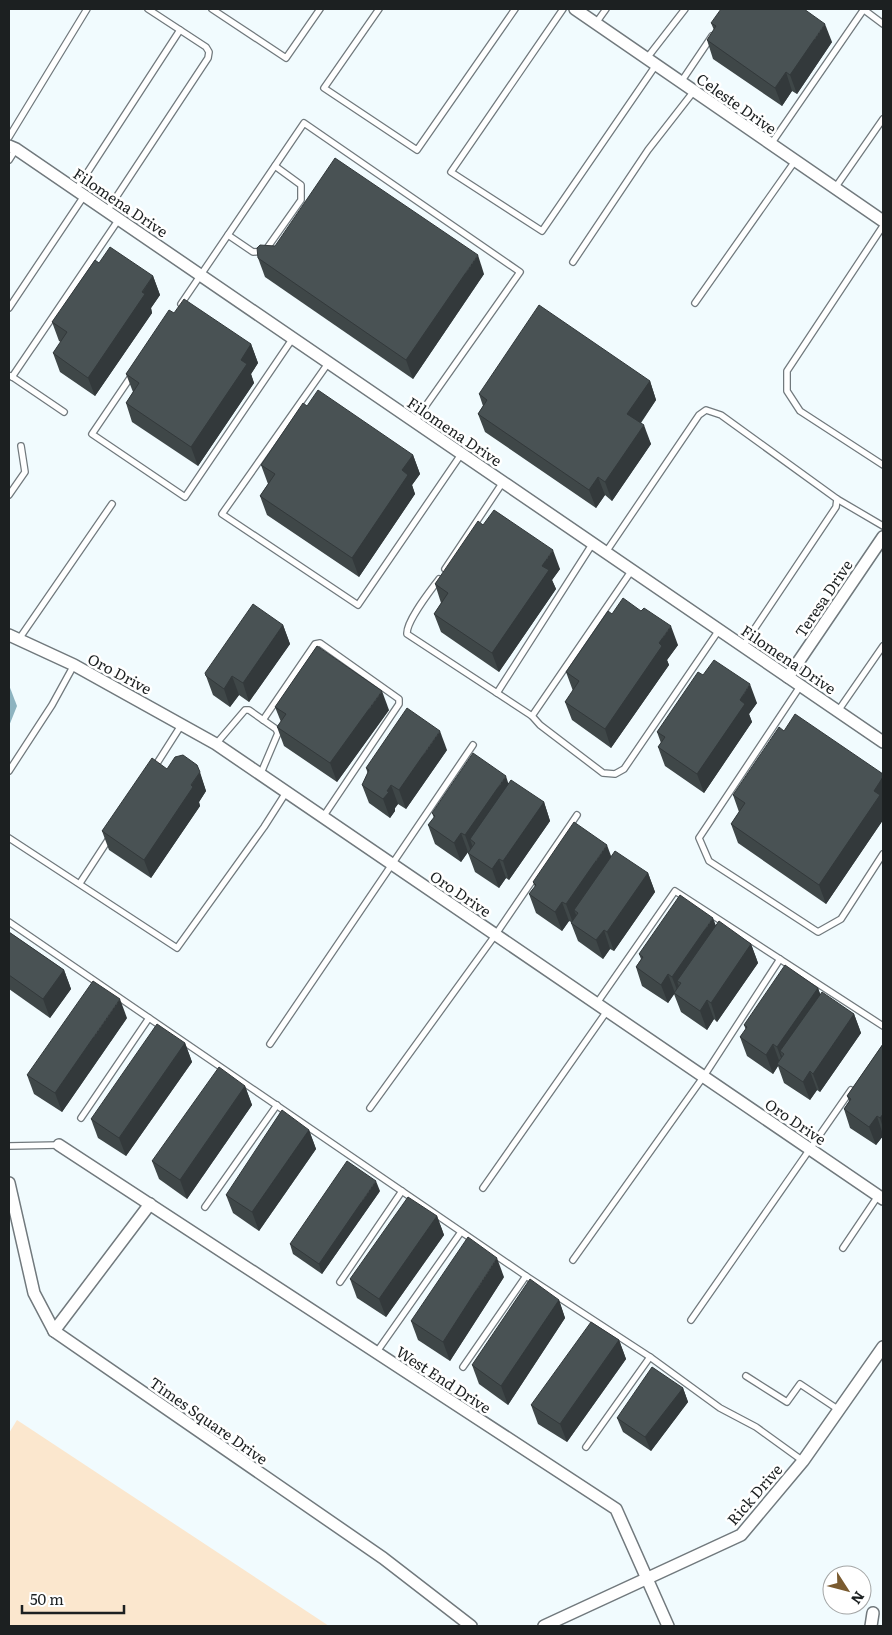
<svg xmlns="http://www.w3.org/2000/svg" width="892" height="1635" font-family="Literata,serif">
  <rect width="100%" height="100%" fill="#f1fbfe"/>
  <polygon fill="#fbe7ce" points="17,1420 329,1626 9,1626 9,1433"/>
  <polygon fill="#8db3c0" points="9,685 17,706 9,726"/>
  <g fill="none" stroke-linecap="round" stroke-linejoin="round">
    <defs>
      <g id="lane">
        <polyline points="212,9 286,58 320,9"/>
        <polyline points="379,9 324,88 417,150 515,9"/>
        <polyline points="563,9 451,172 542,231 656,65"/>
        <polyline points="863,9 883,24"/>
        <polyline points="596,23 606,9"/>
        <polyline points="647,58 685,9"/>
        <polyline points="681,82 712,36"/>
        <polyline points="9,137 87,9"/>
        <polyline points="771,144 864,9"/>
        <polyline points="9,160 16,149"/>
        <polyline points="835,188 883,119"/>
        <polyline points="76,190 180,30"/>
        <polyline points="107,211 208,58 209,52 206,47 148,9"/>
        <polyline points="883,226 787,371 787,391 800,411 883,465"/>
        <polyline points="228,235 253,252 265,251 301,200 301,185 275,166"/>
        <polyline points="573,262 648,150 694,91"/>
        <polyline points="695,303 795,161"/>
        <polyline points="181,304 304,123 520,272 415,421"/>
        <polyline points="9,308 84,196"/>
        <polyline points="329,362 222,514 358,605 462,453"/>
        <polyline points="132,375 92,434 185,497 293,338"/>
        <polyline points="11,376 64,412"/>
        <polyline points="12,377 119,219"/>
        <polyline points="9,495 25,472 21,446"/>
        <polyline points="837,499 883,526"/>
        <polyline points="606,552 699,415 706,410 721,415 837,499 836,507 743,646"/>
        <polyline points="445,569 503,482"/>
        <path d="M439,579C431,590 406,621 407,634L532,716L540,725L603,773L615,774L624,769L719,630"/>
        <polyline points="19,639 112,504"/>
        <polyline points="801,685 699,838 709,861 818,932 841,919 883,854"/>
        <polyline points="497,693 593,543"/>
        <polyline points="838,711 883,646"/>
        <polyline points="532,716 632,570"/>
        <polyline points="263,720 315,644 320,643 399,699 399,704 323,817"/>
        <polyline points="216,744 245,710 249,710 276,729 278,733 261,773"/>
        <polyline points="154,768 182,724"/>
        <polyline points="9,771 52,705 74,665"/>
        <polyline points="9,838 177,948 264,827 287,791"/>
        <polyline points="80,883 110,837"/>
        <polyline points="9,922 149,1018"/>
        <polyline points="597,1003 675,891 883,1026"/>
        <polyline points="270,1044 473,745"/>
        <polyline points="370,1108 496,934 577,815"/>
        <polyline points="81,1118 149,1018 526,1276 650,1357 720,1408 756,1427 803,1461"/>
        <polyline points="9,1146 59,1145"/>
        <polyline points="483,1188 607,1011"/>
        <polyline points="205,1207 277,1105"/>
        <polyline points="843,1248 878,1196"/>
        <polyline points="573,1260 704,1076 780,959"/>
        <polyline points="340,1282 402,1191"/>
        <polyline points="691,1320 851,1090"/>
        <polyline points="376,1353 461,1232"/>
        <polyline points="463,1367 526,1276"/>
        <polyline points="746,1376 787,1402 800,1384 839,1410"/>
        <polyline points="586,1447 650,1357"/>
      </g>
      <g id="street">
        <polyline points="575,9 883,221"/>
        <polyline points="9,146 16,149 883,742"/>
        <polyline points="9,635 74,665 216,744 883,1199"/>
        <polyline points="788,677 883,537"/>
        <polyline points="59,1145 616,1509 668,1626"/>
        <polyline points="9,1183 34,1293 54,1331 383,1558 471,1626"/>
        <polyline points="54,1331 150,1204"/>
        <polyline points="544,1626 741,1535 803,1461 883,1347"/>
        <polyline points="871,1626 873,1613"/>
      </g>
    </defs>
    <use href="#lane" stroke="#71797d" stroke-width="8"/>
    <use href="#street" stroke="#71797d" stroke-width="14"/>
    <use href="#lane" stroke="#fff" stroke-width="5.5"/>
    <use href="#street" stroke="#fff" stroke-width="11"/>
  </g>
  <g fill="#3f4748">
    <polygon points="711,23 832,42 797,94 792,91 782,106 713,59 707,40 714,30"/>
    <polygon points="258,258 484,274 413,379 265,277"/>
    <polygon points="99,263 153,276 160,295 151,308 152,313 95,396 60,372 53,353 61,342 59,341 52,322"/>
    <polygon points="174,313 251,344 258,363 251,374 254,383 198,466 132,422 126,403 133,392 126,374"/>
    <polygon points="650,381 656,400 641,423 651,444 612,501 605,495 596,508 485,432 478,414 483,406 479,394"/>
    <polygon points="307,406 413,455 420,474 412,485 415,494 359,577 267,515 260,496 268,484 261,465"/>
    <polygon points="483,525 560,569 552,580 556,589 499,672 441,632 434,614 441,603 435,584"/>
    <polygon points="612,614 678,645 667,660 669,665 611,748 572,720 565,702 573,691 566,672"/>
    <polygon points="283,625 290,644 249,702 239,695 230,707 213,695 206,676"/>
    <polygon points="703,675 757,703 749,714 752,722 704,793 665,766 658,747 661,743 657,732"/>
    <polygon points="275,707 389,710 337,782 284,746 277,727 281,722"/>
    <polygon points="784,731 883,774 883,820 826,904 738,843 731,824 739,812 733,795"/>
    <polygon points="447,750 406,809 398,804 395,808 395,811 390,818 369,803 362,785 368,774 366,768"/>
    <polygon points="197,765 206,791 199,802 200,806 151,878 109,850 102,831 167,769"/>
    <polygon points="508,783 544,802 550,821 509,880 506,878 499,888 475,872 468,853 469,852 468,852 461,862 435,844 428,825 434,818 432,813"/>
    <polygon points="611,857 648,873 655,892 614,951 610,949 603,959 578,941 571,923 571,922 569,921 562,931 536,913 529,894 535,887 533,882"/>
    <polygon points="716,925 751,944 758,963 717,1022 714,1019 707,1030 681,1012 674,994 668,1003 642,986 636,967 641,959 639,954"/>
    <polygon points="9,932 64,970 71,989 50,1018 9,989"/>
    <polygon points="818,988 820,994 854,1014 861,1033 820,1092 817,1090 810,1100 784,1083 778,1066 773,1074 747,1056 740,1037 746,1030 744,1025"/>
    <polygon points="127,1018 62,1112 34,1094 27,1075"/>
    <polygon points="185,1043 192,1062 126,1156 98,1138 91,1119"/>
    <polygon points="883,1044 883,1137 883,1136 876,1145 850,1128 844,1109 849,1101 847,1096"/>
    <polygon points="245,1086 252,1105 187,1199 159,1179 152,1161"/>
    <polygon points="309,1130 316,1149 259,1231 233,1213 226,1195"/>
    <polygon points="380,1191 322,1274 293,1254 290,1244"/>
    <polygon points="437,1216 444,1235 386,1317 357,1298 350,1279"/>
    <polygon points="504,1277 450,1361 418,1340 411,1321"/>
    <polygon points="559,1300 565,1318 508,1405 479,1384 472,1365"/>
    <polygon points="619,1340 626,1359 567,1442 538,1424 531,1405"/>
    <polygon points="683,1388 688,1402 651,1451 623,1432 617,1418"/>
  </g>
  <g fill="#33393b">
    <polygon points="825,24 832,42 797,94 790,75"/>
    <polygon points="786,72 792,91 782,106 775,88"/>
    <polygon points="478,255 484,274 413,379 406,360"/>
    <polygon points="153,276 160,295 151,308 152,313 95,396 88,378"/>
    <polygon points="251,344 258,363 251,374 254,383 198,466 191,447 241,360"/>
    <polygon points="650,381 656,400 634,432 627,414"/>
    <polygon points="644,425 651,444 612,501 605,482"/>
    <polygon points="413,455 420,474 412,485 415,494 359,577 352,558 402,470"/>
    <polygon points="598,477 605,495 596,508 589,490"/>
    <polygon points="553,550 560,569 552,580 556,589 499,672 492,653 542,566"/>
    <polygon points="283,625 290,644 249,702 243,683"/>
    <polygon points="671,626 678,645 667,660 669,665 611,748 605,729 659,643"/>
    <polygon points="232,676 239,695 230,707 224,689"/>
    <polygon points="750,684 757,703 749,714 752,722 704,793 697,774 740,700"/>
    <polygon points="382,691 389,710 337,782 330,763"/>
    <polygon points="440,731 447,750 406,809 399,790"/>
    <polygon points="200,772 206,791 199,802 200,806 151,878 144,860"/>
    <polygon points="506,776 512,795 475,843 470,839 474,851 472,854 465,835"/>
    <polygon points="883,777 883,820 826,904 819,885 874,791"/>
    <polygon points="391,785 398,804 395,808 395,811 390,818 383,799 387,791"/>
    <polygon points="544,802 550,821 509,880 503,861"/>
    <polygon points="461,833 468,852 461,862 454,843"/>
    <polygon points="607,845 614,864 574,910 577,917 573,923 566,904"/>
    <polygon points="499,859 506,878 499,888 492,869"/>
    <polygon points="648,873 655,892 614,951 607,932"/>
    <polygon points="562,902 569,921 562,931 555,912"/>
    <polygon points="713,918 720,936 677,981 681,992 679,995 672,977"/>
    <polygon points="604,930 610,949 603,959 596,940"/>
    <polygon points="751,944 758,963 717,1022 711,1003"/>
    <polygon points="64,970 71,989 50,1018 43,999"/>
    <polygon points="668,974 675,993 668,1003 661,985"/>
    <polygon points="818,988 825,1007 780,1051 785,1064 784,1066 777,1047"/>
    <polygon points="120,999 127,1018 62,1112 55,1093"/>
    <polygon points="707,1000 714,1019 707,1030 700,1011"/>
    <polygon points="854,1014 861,1033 820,1092 813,1074"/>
    <polygon points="185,1043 192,1062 126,1156 119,1138"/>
    <polygon points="773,1044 780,1063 777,1064 778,1066 773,1074 766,1055"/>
    <polygon points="810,1071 817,1090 810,1100 803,1082"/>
    <polygon points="245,1086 252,1105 187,1199 180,1180"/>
    <polygon points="883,1114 883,1128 880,1118"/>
    <polygon points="877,1116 883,1135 882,1134 883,1136 876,1145 869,1127"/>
    <polygon points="309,1130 316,1149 259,1231 252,1212"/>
    <polygon points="376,1181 380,1191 322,1274 319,1264"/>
    <polygon points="437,1216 444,1235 386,1317 379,1299"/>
    <polygon points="497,1258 504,1277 450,1361 443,1342"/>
    <polygon points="559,1300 565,1318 508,1405 501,1386"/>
    <polygon points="619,1340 626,1359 567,1442 560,1424"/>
    <polygon points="683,1388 688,1402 651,1451 645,1437"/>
  </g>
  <g fill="#495254" stroke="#33393b">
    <polygon points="721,9 804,9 825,24 790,75 786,72 775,88 707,40 716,26 711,23"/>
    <polygon points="335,158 478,255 406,360 258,258 257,248 260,245 275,246"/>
    <polygon points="110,247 153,276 142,292 145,294 88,378 53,353 67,332 52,322 95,260 99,263"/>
    <polygon points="184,299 251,344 241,360 247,364 191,447 126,403 139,383 126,374 169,310 174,313"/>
    <polygon points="539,305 650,381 627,414 644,425 605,482 598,477 589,490 478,414 487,400 479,394"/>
    <polygon points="318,390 413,455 402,470 408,475 352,558 260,496 275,474 261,465 303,403 307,406"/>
    <polygon points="494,510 553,550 542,566 549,570 492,653 434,614 448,593 435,584 478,521 483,525"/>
    <polygon points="623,598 641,611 644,608 671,626 659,643 662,646 605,729 565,702 579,681 566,672 608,611 612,614"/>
    <polygon points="253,604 283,625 243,683 232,676 224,689 206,676 205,673"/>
    <polygon points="317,646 382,691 330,763 277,727 286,714 275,707"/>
    <polygon points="714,660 750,684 740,700 745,704 697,774 658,747 665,737 657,732 698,672 703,675"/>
    <polygon points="407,708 440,731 399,790 391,785 387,791 389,792 383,799 362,785 369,770 366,768"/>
    <polygon points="795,714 883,774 883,777 874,791 880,795 819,885 731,824 745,803 733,795 779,727 784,731"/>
    <polygon points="473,753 506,776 465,835 461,833 454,843 428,825 435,816 432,813"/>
    <polygon points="183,755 197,765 200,772 191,785 193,787 144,860 102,831 152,758 167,769 175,757"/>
    <polygon points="511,780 544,802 503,861 499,859 492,869 468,853 475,843 470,839"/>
    <polygon points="574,822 607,845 566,904 562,902 555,912 529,894 536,885 533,882"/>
    <polygon points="615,851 648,873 607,932 604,930 596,940 571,923 578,913 574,910"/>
    <polygon points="680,895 713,918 672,977 668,974 661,985 636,967 643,957 639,954"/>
    <polygon points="719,921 751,944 711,1003 707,1000 700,1011 674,993 681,983 677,981"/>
    <polygon points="9,932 64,970 43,999 9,975"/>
    <polygon points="785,965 818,988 777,1047 773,1044 766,1055 740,1037 747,1027 744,1025"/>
    <polygon points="93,981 120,999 55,1093 27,1075"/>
    <polygon points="822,992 854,1014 813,1074 810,1071 803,1082 777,1064 784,1054 780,1051"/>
    <polygon points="157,1024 185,1043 119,1138 91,1119"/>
    <polygon points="883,1044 883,1114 880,1118 877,1116 869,1127 844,1109 851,1099 847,1096"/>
    <polygon points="219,1067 245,1086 180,1180 152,1161"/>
    <polygon points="282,1110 309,1130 252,1212 226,1195"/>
    <polygon points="347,1161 376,1181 319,1264 290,1244"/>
    <polygon points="408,1197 437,1216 379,1299 350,1279"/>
    <polygon points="468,1237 497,1258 443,1342 411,1321"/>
    <polygon points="530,1279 559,1300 501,1386 472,1365"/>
    <polygon points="591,1322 619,1340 560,1424 531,1405"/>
    <polygon points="652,1367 683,1388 645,1437 617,1418"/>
  </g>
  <g text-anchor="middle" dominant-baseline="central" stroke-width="5" stroke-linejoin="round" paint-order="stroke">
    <g font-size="15" fill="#1c2021" stroke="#fff">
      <text transform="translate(737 103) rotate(35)">Celeste Drive</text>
      <text transform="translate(121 202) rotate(34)">Filomena Drive</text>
      <text transform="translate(455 431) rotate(34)">Filomena Drive</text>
      <text transform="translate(823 598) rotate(-56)">Teresa Drive</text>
      <text transform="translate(789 659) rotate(34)">Filomena Drive</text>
      <text transform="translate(120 673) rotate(28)">Oro Drive</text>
      <text transform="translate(461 893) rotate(34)">Oro Drive</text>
      <text transform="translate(796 1121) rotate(34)">Oro Drive</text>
      <text transform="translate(444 1379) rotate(33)">West End Drive</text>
      <text transform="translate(209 1420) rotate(35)">Times Square Drive</text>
      <text transform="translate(754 1494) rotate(-49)">Rick Drive</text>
    </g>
  </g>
  <rect width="892" height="1635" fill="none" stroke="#1c2021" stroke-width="20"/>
  <g transform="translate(847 1590) rotate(126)"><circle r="24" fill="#ffffff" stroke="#a4a6a6"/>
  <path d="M0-4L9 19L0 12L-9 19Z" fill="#7a5b30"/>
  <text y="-8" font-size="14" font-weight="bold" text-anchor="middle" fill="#1c2021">N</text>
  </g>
  <path d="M22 1605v8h102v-8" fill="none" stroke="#1c2021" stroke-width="2.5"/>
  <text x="30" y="1605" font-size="15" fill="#1c2021" stroke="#ffffff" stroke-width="4" paint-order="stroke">50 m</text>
</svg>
